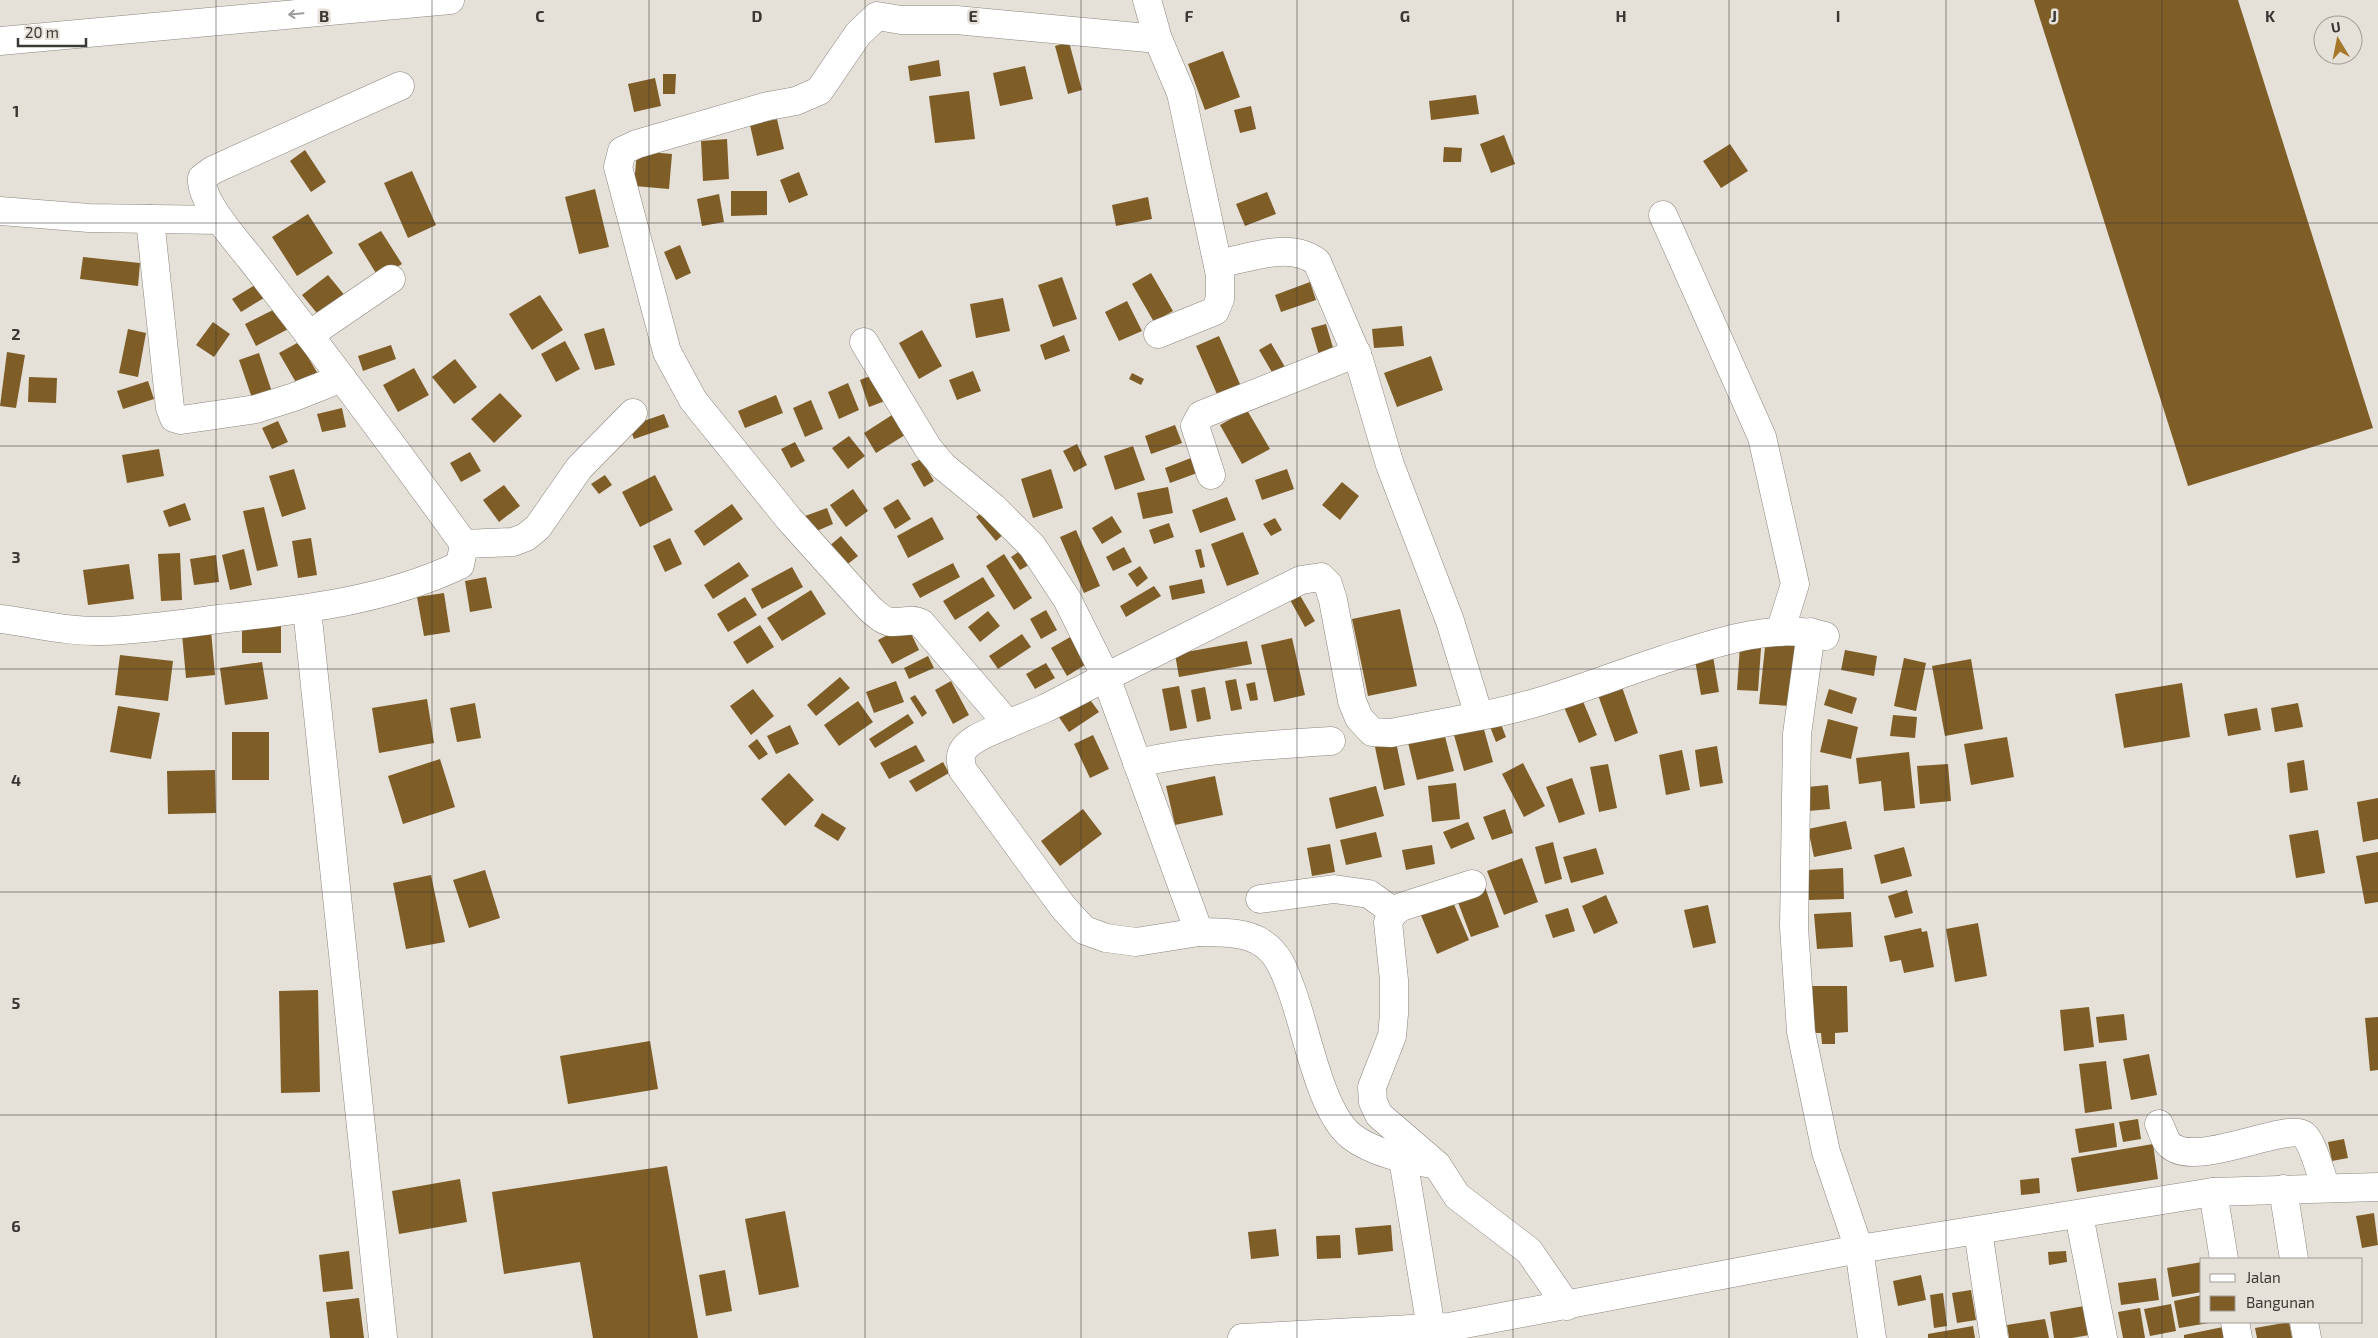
<svg xmlns="http://www.w3.org/2000/svg" width="2378" height="1338" font-family="'Exo 2',sans-serif">
  <rect width="100%" height="100%" fill="#e5e0d8"/>
  <g fill="#7e5d27">
    <polygon points="2034,0 2238,0 2373,428 2188,486"/>
    <polygon points="1069,42 1082,90 1068,94 1055,46"/>
    <polygon points="1223,51 1240,97 1205,110 1188,64"/>
    <polygon points="939,60 941,76 910,81 908,66"/>
    <polygon points="1025,66 1033,99 1000,106 993,73"/>
    <polygon points="663,74 676,74 675,94 663,94"/>
    <polygon points="655,78 661,106 634,112 628,84"/>
    <polygon points="969,91 975,139 935,143 929,96"/>
    <polygon points="1476,95 1479,114 1431,120 1429,101"/>
    <polygon points="1251,106 1256,129 1240,133 1234,110"/>
    <polygon points="777,119 784,149 757,156 750,125"/>
    <polygon points="1504,135 1515,164 1491,173 1480,144"/>
    <polygon points="727,139 729,179 703,181 701,141"/>
    <polygon points="1730,144 1748,171 1721,188 1703,161"/>
    <polygon points="1444,147 1462,148 1461,162 1443,162"/>
    <polygon points="305,150 326,182 311,192 290,161"/>
    <polygon points="637,151 672,154 669,189 634,186"/>
    <polygon points="412,171 436,225 408,238 384,183"/>
    <polygon points="799,172 808,195 789,203 780,180"/>
    <polygon points="595,189 609,247 579,254 565,197"/>
    <polygon points="731,191 767,191 767,215 731,216"/>
    <polygon points="1267,192 1276,214 1245,226 1236,204"/>
    <polygon points="719,194 724,222 702,226 697,199"/>
    <polygon points="1148,197 1152,219 1116,226 1112,205"/>
    <polygon points="308,214 333,253 297,276 272,237"/>
    <polygon points="381,231 402,264 379,278 358,244"/>
    <polygon points="680,245 691,273 676,280 664,252"/>
    <polygon points="83,257 140,263 138,286 80,279"/>
    <polygon points="1151,273 1173,311 1154,322 1132,284"/>
    <polygon points="328,275 346,297 321,318 302,295"/>
    <polygon points="1062,277 1077,319 1053,327 1038,285"/>
    <polygon points="1310,282 1316,300 1281,312 1275,295"/>
    <polygon points="255,285 264,298 241,312 232,299"/>
    <polygon points="540,295 563,330 532,350 509,314"/>
    <polygon points="1003,298 1010,331 976,338 970,304"/>
    <polygon points="1127,301 1142,331 1119,341 1105,312"/>
    <polygon points="281,306 292,327 256,346 245,324"/>
    <polygon points="213,322 230,334 214,357 196,345"/>
    <polygon points="1326,324 1334,351 1319,355 1311,328"/>
    <polygon points="1402,326 1404,346 1374,348 1372,329"/>
    <polygon points="604,328 615,365 595,370 584,334"/>
    <polygon points="128,329 146,333 138,377 119,373"/>
    <polygon points="922,330 942,366 919,379 899,343"/>
    <polygon points="1064,335 1070,351 1045,360 1040,345"/>
    <polygon points="1219,336 1243,391 1220,401 1196,346"/>
    <polygon points="565,341 580,369 556,382 541,354"/>
    <polygon points="299,342 318,374 298,386 279,353"/>
    <polygon points="1271,343 1285,367 1273,374 1259,350"/>
    <polygon points="391,345 396,359 363,371 358,356"/>
    <polygon points="7,352 25,355 16,408 0,406"/>
    <polygon points="259,353 273,395 253,401 239,360"/>
    <polygon points="1431,356 1443,390 1397,407 1384,373"/>
    <polygon points="455,359 477,387 454,404 432,377"/>
    <polygon points="414,368 429,395 398,412 383,385"/>
    <polygon points="973,371 981,391 957,400 949,380"/>
    <polygon points="1132,373 1144,379 1141,385 1129,379"/>
    <polygon points="875,374 885,401 869,407 860,380"/>
    <polygon points="29,377 57,378 56,403 28,402"/>
    <polygon points="148,381 154,399 123,409 117,391"/>
    <polygon points="848,383 859,410 839,419 828,392"/>
    <polygon points="500,393 522,416 494,443 471,419"/>
    <polygon points="776,395 783,413 745,428 738,411"/>
    <polygon points="811,400 823,429 805,437 793,408"/>
    <polygon points="342,408 346,427 322,432 317,414"/>
    <polygon points="1247,410 1270,449 1242,464 1220,425"/>
    <polygon points="664,414 669,427 634,439 629,426"/>
    <polygon points="892,415 905,435 876,453 864,433"/>
    <polygon points="278,421 288,442 272,449 262,428"/>
    <polygon points="1175,425 1182,443 1151,454 1145,436"/>
    <polygon points="849,436 865,456 848,469 832,448"/>
    <polygon points="795,442 805,461 791,468 781,449"/>
    <polygon points="1077,444 1087,465 1074,472 1063,451"/>
    <polygon points="1133,446 1145,480 1115,490 1104,456"/>
    <polygon points="159,449 164,476 127,483 122,455"/>
    <polygon points="470,452 481,471 461,482 450,463"/>
    <polygon points="1191,458 1197,473 1170,483 1165,468"/>
    <polygon points="921,459 934,481 924,487 911,464"/>
    <polygon points="294,469 306,509 282,517 269,476"/>
    <polygon points="1051,469 1063,508 1033,518 1021,479"/>
    <polygon points="1287,469 1294,489 1262,500 1255,480"/>
    <polygon points="605,475 612,485 599,494 591,484"/>
    <polygon points="655,475 673,510 640,527 622,492"/>
    <polygon points="1342,482 1359,496 1340,520 1322,505"/>
    <polygon points="504,485 520,506 499,522 483,500"/>
    <polygon points="1168,487 1173,513 1143,519 1137,493"/>
    <polygon points="853,489 868,511 846,527 830,505"/>
    <polygon points="1227,497 1236,520 1200,533 1192,510"/>
    <polygon points="898,499 911,519 895,529 883,508"/>
    <polygon points="185,503 191,520 169,527 163,511"/>
    <polygon points="732,504 743,519 704,546 694,531"/>
    <polygon points="264,507 278,566 257,571 243,511"/>
    <polygon points="827,508 833,524 812,533 805,516"/>
    <polygon points="986,509 1006,532 996,541 976,517"/>
    <polygon points="1112,516 1122,532 1102,544 1092,528"/>
    <polygon points="932,517 944,539 908,558 897,536"/>
    <polygon points="1275,518 1282,530 1271,536 1263,524"/>
    <polygon points="1169,523 1174,537 1154,544 1149,530"/>
    <polygon points="1076,530 1100,586 1084,593 1060,537"/>
    <polygon points="1243,532 1259,574 1227,586 1211,544"/>
    <polygon points="841,536 858,556 844,567 827,548"/>
    <polygon points="311,538 317,575 298,578 292,541"/>
    <polygon points="670,538 682,564 665,572 653,546"/>
    <polygon points="1027,546 1036,561 1020,570 1011,557"/>
    <polygon points="1124,547 1132,562 1113,571 1106,557"/>
    <polygon points="244,549 252,585 230,590 222,555"/>
    <polygon points="1201,549 1205,567 1200,568 1195,550"/>
    <polygon points="180,553 182,600 161,601 158,554"/>
    <polygon points="1004,554 1032,598 1014,610 986,566"/>
    <polygon points="216,555 219,582 194,585 190,559"/>
    <polygon points="739,562 749,576 713,599 704,585"/>
    <polygon points="953,563 960,577 920,598 912,584"/>
    <polygon points="129,564 134,599 88,605 83,570"/>
    <polygon points="1140,566 1148,578 1137,587 1128,574"/>
    <polygon points="792,567 803,587 762,609 751,589"/>
    <polygon points="486,577 492,608 470,612 465,581"/>
    <polygon points="983,577 995,596 955,620 943,601"/>
    <polygon points="1202,579 1205,593 1172,600 1169,586"/>
    <polygon points="1154,586 1161,596 1126,617 1120,606"/>
    <polygon points="811,590 826,614 782,641 767,618"/>
    <polygon points="1298,592 1315,621 1305,627 1289,598"/>
    <polygon points="444,593 450,632 424,636 417,597"/>
    <polygon points="745,597 757,615 728,632 717,614"/>
    <polygon points="1400,609 1417,686 1368,696 1352,619"/>
    <polygon points="1046,610 1057,630 1041,639 1030,619"/>
    <polygon points="988,611 1000,626 980,642 968,627"/>
    <polygon points="281,620 281,653 242,653 242,621"/>
    <polygon points="760,625 774,647 747,664 733,642"/>
    <polygon points="907,625 919,650 892,664 878,640"/>
    <polygon points="211,631 215,675 186,678 182,634"/>
    <polygon points="1022,634 1031,647 998,669 989,656"/>
    <polygon points="1072,636 1088,663 1067,676 1051,648"/>
    <polygon points="1292,638 1305,695 1274,702 1261,645"/>
    <polygon points="1766,638 1798,641 1791,706 1759,704"/>
    <polygon points="1247,641 1252,664 1179,677 1175,654"/>
    <polygon points="1740,646 1761,648 1758,691 1737,690"/>
    <polygon points="1845,650 1877,656 1874,676 1841,670"/>
    <polygon points="120,655 173,661 168,701 115,695"/>
    <polygon points="928,656 934,668 909,679 904,668"/>
    <polygon points="1713,656 1719,692 1701,695 1695,660"/>
    <polygon points="1904,658 1926,663 1916,711 1894,706"/>
    <polygon points="1971,659 1983,729 1945,736 1932,666"/>
    <polygon points="262,662 268,699 225,705 220,668"/>
    <polygon points="1046,663 1055,678 1035,689 1026,674"/>
    <polygon points="840,677 850,688 816,716 807,705"/>
    <polygon points="1236,679 1242,709 1231,711 1225,681"/>
    <polygon points="896,681 904,702 874,713 866,692"/>
    <polygon points="951,681 969,715 953,724 935,690"/>
    <polygon points="1255,682 1258,700 1250,701 1246,684"/>
    <polygon points="2182,683 2190,737 2124,748 2115,694"/>
    <polygon points="1179,686 1187,728 1170,731 1162,689"/>
    <polygon points="1205,687 1211,719 1197,722 1191,690"/>
    <polygon points="1622,687 1638,733 1615,742 1598,695"/>
    <polygon points="753,689 774,716 751,735 730,706"/>
    <polygon points="1829,689 1857,698 1852,714 1824,705"/>
    <polygon points="1083,690 1099,712 1069,732 1054,710"/>
    <polygon points="915,695 927,713 922,717 910,698"/>
    <polygon points="427,699 434,743 379,753 372,708"/>
    <polygon points="1582,699 1597,735 1579,743 1564,707"/>
    <polygon points="858,701 873,722 839,746 824,725"/>
    <polygon points="475,703 481,738 457,742 450,708"/>
    <polygon points="2298,703 2303,727 2275,732 2271,708"/>
    <polygon points="118,706 160,713 151,759 110,752"/>
    <polygon points="2257,708 2261,730 2228,736 2224,714"/>
    <polygon points="908,714 914,723 875,748 869,739"/>
    <polygon points="1497,714 1506,737 1496,742 1487,719"/>
    <polygon points="1893,715 1917,717 1915,738 1890,736"/>
    <polygon points="1828,719 1858,727 1851,759 1820,752"/>
    <polygon points="790,725 799,744 776,754 767,736"/>
    <polygon points="1442,725 1454,771 1417,780 1406,734"/>
    <polygon points="1483,726 1493,762 1464,771 1454,735"/>
    <rect x="232" y="732" width="37" height="48"/>
    <polygon points="1093,735 1109,769 1090,778 1074,744"/>
    <polygon points="2007,737 2014,777 1971,785 1964,744"/>
    <polygon points="757,739 768,754 759,760 748,746"/>
    <polygon points="1396,742 1405,785 1384,790 1375,747"/>
    <polygon points="916,745 925,761 889,779 880,763"/>
    <polygon points="1717,746 1723,783 1700,787 1695,750"/>
    <polygon points="1682,750 1690,790 1666,795 1659,755"/>
    <polygon points="1909,752 1915,808 1884,811 1881,781 1859,784 1856,758"/>
    <polygon points="440,759 455,807 403,824 388,776"/>
    <polygon points="2304,760 2308,790 2290,793 2287,763"/>
    <polygon points="943,762 949,773 916,792 909,781"/>
    <polygon points="1523,763 1545,806 1524,817 1502,774"/>
    <polygon points="1608,764 1617,808 1599,812 1590,767"/>
    <polygon points="1948,764 1951,801 1920,804 1917,766"/>
    <polygon points="215,770 216,813 168,814 167,771"/>
    <polygon points="789,773 814,800 785,826 761,799"/>
    <polygon points="1215,776 1223,815 1175,825 1166,786"/>
    <polygon points="1572,778 1585,814 1559,823 1546,787"/>
    <polygon points="1456,783 1460,819 1432,822 1428,786"/>
    <polygon points="1828,785 1830,809 1809,811 1807,787"/>
    <polygon points="1376,786 1384,816 1336,829 1329,798"/>
    <polygon points="2378,798 2378,839 2363,842 2357,802"/>
    <polygon points="1083,809 1102,834 1060,866 1041,841"/>
    <polygon points="1505,809 1513,833 1492,840 1483,817"/>
    <polygon points="822,813 846,828 838,841 814,826"/>
    <polygon points="1846,821 1852,849 1814,857 1808,829"/>
    <polygon points="1468,822 1475,839 1451,849 1443,832"/>
    <polygon points="2318,830 2325,873 2296,878 2289,835"/>
    <polygon points="1376,832 1382,857 1346,865 1340,840"/>
    <polygon points="1553,842 1562,879 1545,884 1535,847"/>
    <polygon points="1330,844 1335,872 1312,876 1307,848"/>
    <polygon points="1432,845 1435,864 1406,870 1402,850"/>
    <polygon points="1904,847 1912,876 1881,884 1874,855"/>
    <polygon points="1596,848 1604,874 1571,883 1563,857"/>
    <polygon points="2378,852 2378,902 2365,904 2356,856"/>
    <polygon points="1522,858 1538,902 1504,915 1487,871"/>
    <polygon points="1843,868 1844,899 1808,900 1807,870"/>
    <polygon points="485,870 500,918 469,928 453,880"/>
    <polygon points="431,875 445,942 406,949 393,883"/>
    <polygon points="1485,887 1499,927 1471,937 1456,897"/>
    <polygon points="1907,890 1913,913 1895,918 1888,896"/>
    <polygon points="1450,895 1469,940 1437,954 1418,908"/>
    <polygon points="1606,895 1618,923 1594,934 1582,906"/>
    <polygon points="1708,905 1716,943 1693,948 1684,910"/>
    <polygon points="1568,908 1575,931 1553,938 1545,915"/>
    <polygon points="1851,912 1853,947 1817,949 1814,914"/>
    <polygon points="1978,923 1987,976 1955,982 1946,929"/>
    <polygon points="1921,928 1922,932 1927,931 1934,967 1904,973 1901,960 1890,962 1884,936"/>
    <polygon points="1812,986 1847,986 1848,1032 1835,1033 1835,1044 1822,1044 1821,1033 1813,1033"/>
    <polygon points="318,990 320,1092 281,1093 279,991"/>
    <polygon points="2089,1007 2094,1047 2064,1051 2060,1010"/>
    <polygon points="2124,1014 2127,1040 2099,1043 2096,1017"/>
    <polygon points="2378,1017 2378,1070 2370,1071 2365,1018"/>
    <polygon points="650,1041 658,1089 568,1104 560,1056"/>
    <polygon points="2149,1054 2157,1095 2131,1100 2123,1059"/>
    <polygon points="2106,1061 2112,1109 2085,1113 2079,1064"/>
    <polygon points="2138,1119 2141,1139 2123,1142 2119,1122"/>
    <polygon points="2114,1123 2117,1147 2079,1153 2075,1129"/>
    <polygon points="2344,1139 2348,1158 2332,1161 2328,1142"/>
    <polygon points="2153,1144 2158,1179 2077,1192 2071,1158"/>
    <polygon points="667,1166 698,1338 593,1338 580,1262 504,1274 492,1192"/>
    <polygon points="2039,1178 2040,1193 2021,1195 2020,1180"/>
    <polygon points="460,1179 467,1222 399,1234 392,1191"/>
    <polygon points="785,1211 799,1287 759,1295 745,1219"/>
    <polygon points="2374,1213 2378,1245 2362,1248 2356,1216"/>
    <polygon points="1391,1225 1393,1251 1358,1255 1355,1228"/>
    <polygon points="1276,1229 1279,1256 1251,1259 1248,1232"/>
    <polygon points="1340,1235 1341,1258 1317,1259 1316,1236"/>
    <polygon points="349,1251 353,1289 323,1292 319,1255"/>
    <polygon points="2066,1251 2067,1262 2049,1265 2048,1252"/>
    <polygon points="2202,1262 2202,1292 2172,1297 2167,1268"/>
    <polygon points="725,1270 732,1311 706,1316 699,1275"/>
    <polygon points="1921,1275 1926,1300 1898,1306 1893,1281"/>
    <polygon points="2156,1278 2159,1300 2121,1305 2118,1283"/>
    <polygon points="1971,1290 1976,1320 1957,1323 1952,1293"/>
    <polygon points="1943,1293 1947,1326 1934,1328 1930,1295"/>
    <polygon points="2202,1295 2202,1322 2209,1323 2179,1328 2174,1301"/>
    <polygon points="359,1298 364,1338 330,1338 326,1302"/>
    <polygon points="2171,1304 2176,1331 2150,1336 2144,1309"/>
    <polygon points="2090,1305 2095,1334 2072,1338 2054,1338 2050,1312"/>
    <polygon points="2140,1308 2145,1338 2123,1338 2118,1312"/>
    <polygon points="2045,1319 2049,1338 2009,1338 2007,1325"/>
    <polygon points="2289,1322 2292,1338 2257,1338 2255,1328"/>
    <polygon points="1973,1326 1975,1338 1928,1338 1928,1334"/>
    <polygon points="2223,1327 2226,1338 2184,1338 2184,1335"/>
  </g>
  <g fill="none" stroke-linecap="round" stroke-linejoin="round">
    <defs>
      <g id="minor">
        <polyline points="1147,0 1158,39 1181,93 1220,275 1220,299 1215,311 1158,334"/>
        <path d="M1158,39L956,20H901L877,16L858,34L819,91L796,101L768,106L637,144L622,151L618,167L667,352L693,400L789,519L870,609C876,614 883,621 891,622C902,623 911,618 921,623L1008,724L1046,708L1106,677L1199,932C1219,933 1245,931 1262,943C1278,953 1284,970 1290,986C1306,1026 1319,1110 1351,1136C1374,1154 1409,1160 1437,1165"/>
        <polyline points="0,211 89,218 220,220"/>
        <polyline points="1663,215 1762,437 1795,584 1780,632"/>
        <polyline points="150,219 170,408 174,418 181,420 256,409 294,397 342,378"/>
        <path d="M1218,264C1249,258 1290,241 1317,262L1359,360L1390,465L1450,621L1479,716C1543,705 1604,679 1665,659C1715,643 1773,622 1825,636"/>
        <polyline points="309,335 391,279"/>
        <polyline points="864,342 928,448 943,466 993,507 1032,546 1067,599 1106,677 1301,580 1321,577 1328,584 1333,600 1352,701 1359,718 1372,732 1391,733 1479,716"/>
        <polyline points="1211,475 1195,426 1201,415 1357,353"/>
        <polyline points="464,544 513,542 526,537 538,527 579,468 633,413"/>
        <polyline points="307,609 383,1338"/>
        <path d="M0,619C34,623 67,632 102,631C141,630 180,624 219,619C301,610 385,601 460,565L464,544C394,447 323,352 250,258C235,239 200,201 202,178L213,170L400,86"/>
        <polyline points="1811,632 1797,734 1794,927 1801,1032 1826,1152 1859,1249 1872,1338"/>
        <path d="M1008,724C994,731 964,739 961,756C960,760 962,765 962,769L1063,907L1084,930L1106,938L1136,942L1199,932"/>
        <path d="M1137,763C1202,749 1266,745 1331,741"/>
        <polyline points="1472,884 1401,907 1394,912 1388,922 1394,980 1394,1014 1392,1036 1372,1087 1373,1102 1379,1115 1437,1165 1457,1196 1529,1251 1567,1306"/>
        <polyline points="1260,899 1334,889 1369,894 1394,912"/>
        <path d="M2159,1124C2162,1130 2164,1137 2167,1142C2190,1173 2286,1121 2304,1135C2313,1143 2321,1175 2326,1188"/>
        <polyline points="1403,1159 1431,1328"/>
        <polyline points="2283,1189 2294,1259"/>
        <polyline points="2213,1192 2224,1259"/>
        <polyline points="2079,1215 2103,1338"/>
        <polyline points="1978,1231 1994,1338"/>
        <polyline points="2235,1322 2238,1338"/>
        <polyline points="2304,1322 2307,1338"/>
        <polyline points="1242,1338 1449,1327 1859,1249 2213,1192 2378,1187"/>
      </g>
      <polyline id="highway" points="0,41 450,0"/>
    </defs>
    <use href="#minor" stroke="#8b867f" stroke-width="29"/>
    <use href="#highway" stroke="#8b867f" stroke-width="29"/>
    <use href="#minor" stroke="#fff" stroke-width="28"/>
    <use href="#highway" stroke="#fff" stroke-width="28"/>
  </g>
  <defs><path id="oneway-shaft" d="M-6 0H5M1.5-3L5.5 0L1.5 3" fill="none" stroke-width="1.6" stroke-linecap="round" stroke-linejoin="round" transform="scale(1.25)"/></defs>
  <use stroke="#9d9c9a" href="#oneway-shaft" transform="translate(296 14) rotate(175)"/>
  <path fill="none" stroke="#3b3936" stroke-width="1" stroke-opacity="0.55" d="M216,0V1338M432,0V1338M649,0V1338M865,0V1338M1081,0V1338M1297,0V1338M1513,0V1338M1729,0V1338M1946,0V1338M2162,0V1338M0,223H2378M0,446H2378M0,669H2378M0,892H2378M0,1115H2378"/>
  <g font-size="16" text-anchor="middle" font-weight="bold" fill="#3b3936" stroke="#e5e0d8" stroke-width="5" stroke-linejoin="round" paint-order="stroke">
    <text x="324" y="22">B</text>
    <text x="540" y="22">C</text>
    <text x="757" y="22">D</text>
    <text x="973" y="22">E</text>
    <text x="1189" y="22">F</text>
    <text x="1405" y="22">G</text>
    <text x="1621" y="22">H</text>
    <text x="1838" y="22">I</text>
    <text x="2054" y="22">J</text>
    <text x="2270" y="22">K</text>
    <text x="16" y="117">1</text>
    <text x="16" y="340">2</text>
    <text x="16" y="563">3</text>
    <text x="16" y="786">4</text>
    <text x="16" y="1009">5</text>
    <text x="16" y="1232">6</text>
  </g>
  <rect x="2200" y="1258" width="162" height="65" fill="#e5e0d8" stroke="#a19d97"/>
  <rect x="2210" y="1274" width="25" height="8" fill="#ffffff" stroke="#a19d97"/>
  <text x="2246" y="1283" font-size="15" fill="#3b3936">Jalan</text>
  <rect x="2210" y="1296" width="25" height="15" fill="#7e5d27" stroke="#a19d97"/>
  <text x="2246" y="1308" font-size="15" fill="#3b3936">Bangunan</text>
  <g transform="translate(2338 40) rotate(350)"><circle r="24" fill="#e5e0d8" stroke="#a19d97"/>
  <path d="M0-4L9 19L0 12L-9 19Z" fill="#a47729"/>
  <text y="-8" font-size="14" font-weight="bold" text-anchor="middle" fill="#3b3936">U</text>
  </g>
  <path d="M18 38v8h68v-8" fill="none" stroke="#3b3936" stroke-width="2.5"/>
  <text x="25" y="38" font-size="15" fill="#3b3936" stroke="#e5e0d8" stroke-width="4" paint-order="stroke">20 m</text>
</svg>
